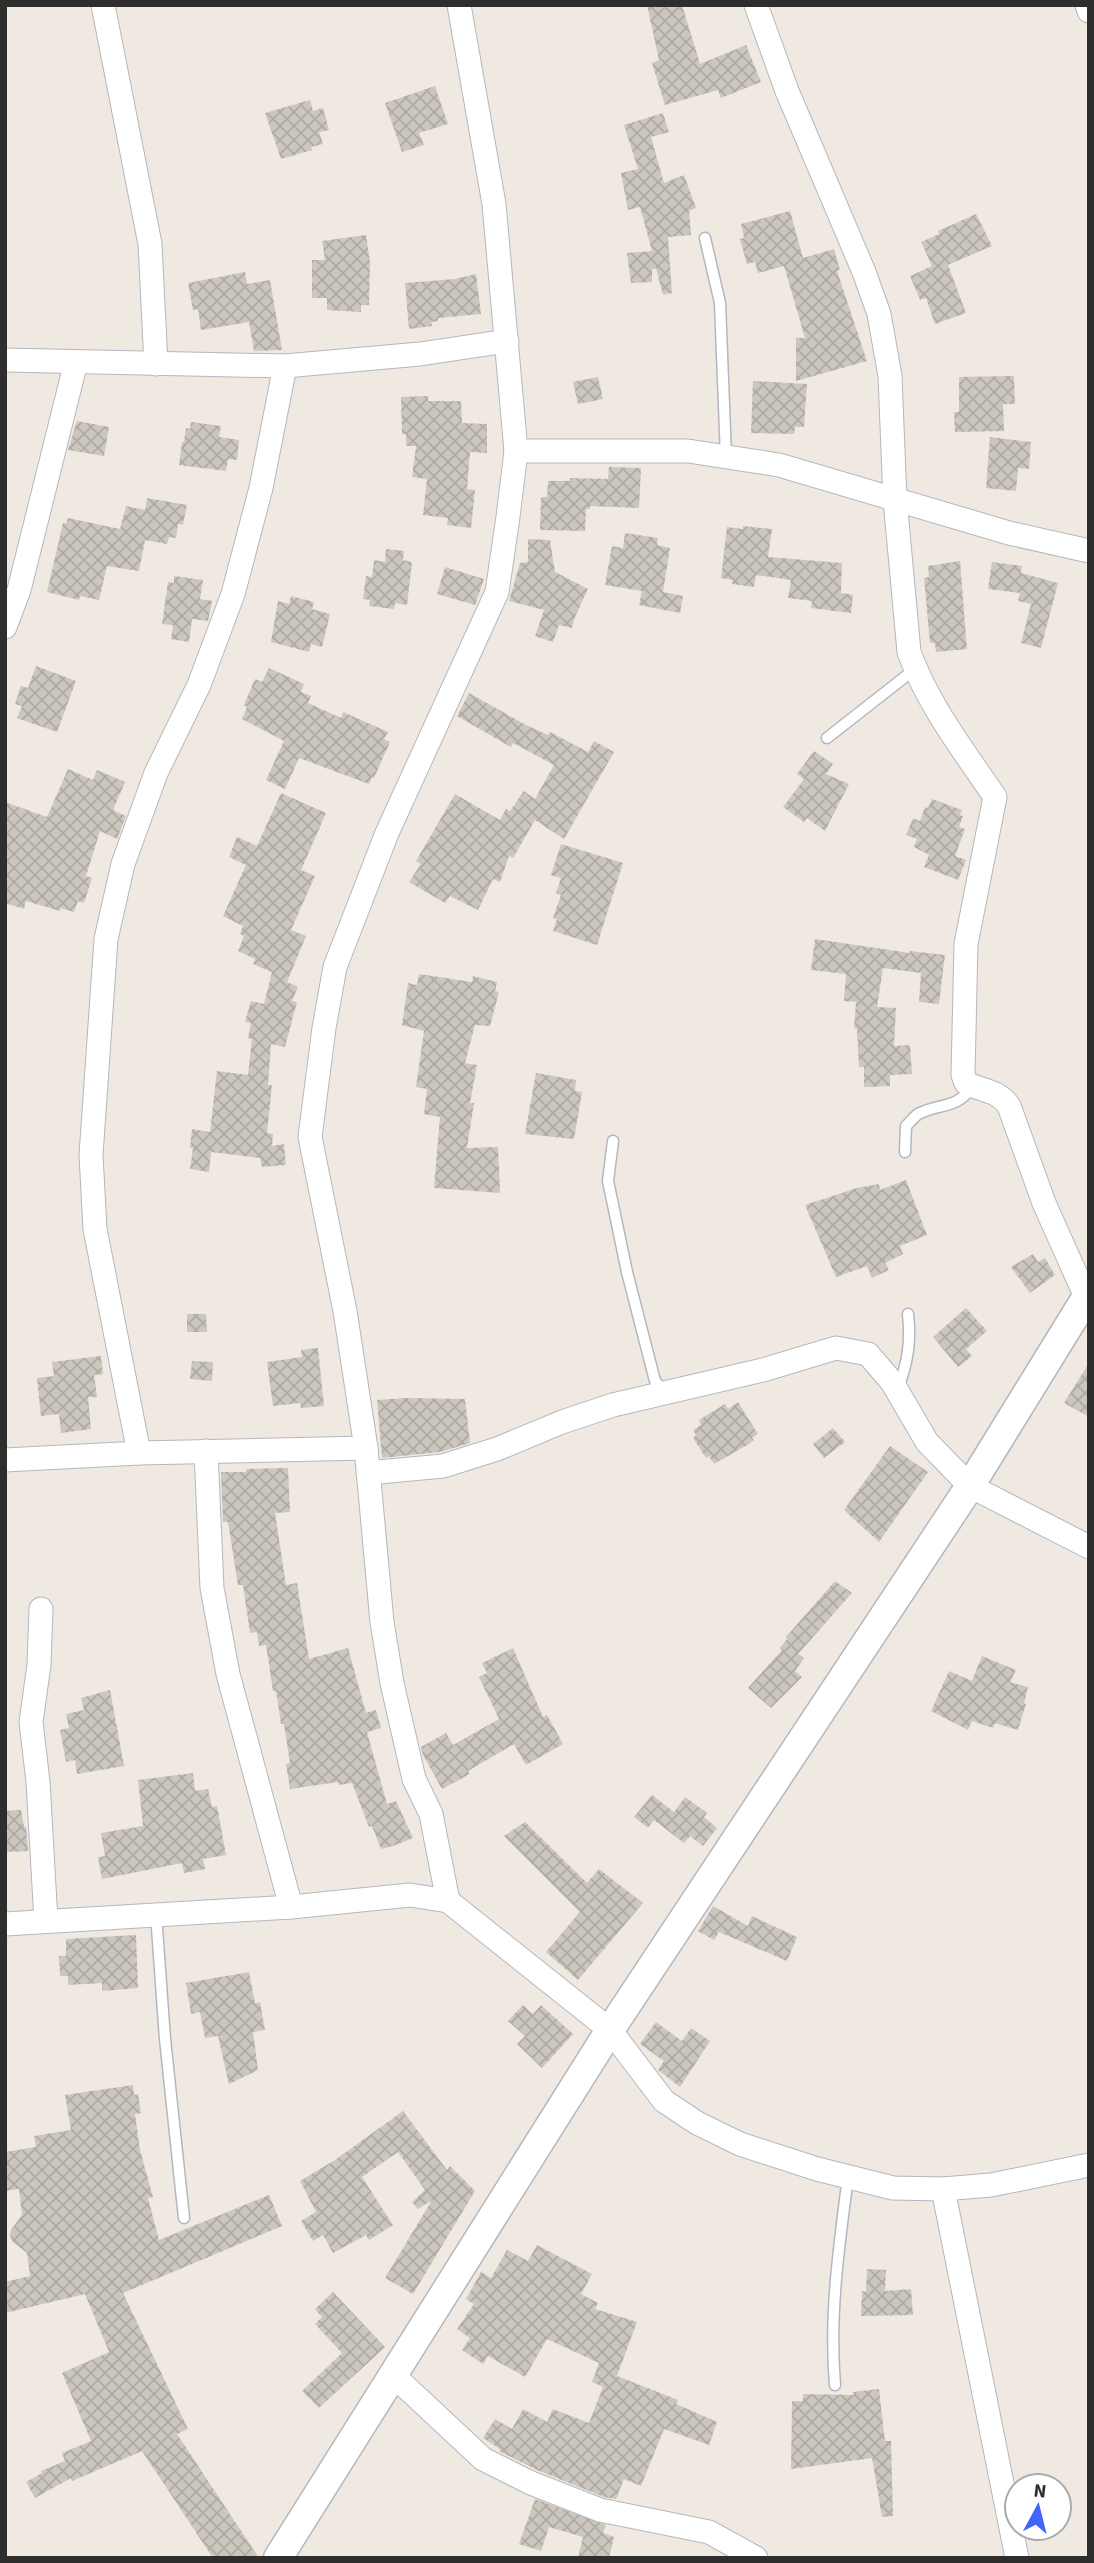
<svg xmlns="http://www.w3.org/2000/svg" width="1094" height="2563" font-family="'Source Sans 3',sans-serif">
  <defs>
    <pattern id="building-cross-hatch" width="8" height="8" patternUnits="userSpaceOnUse" patternTransform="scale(1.75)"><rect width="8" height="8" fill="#cbc7bf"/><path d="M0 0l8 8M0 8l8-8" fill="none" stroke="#afaba4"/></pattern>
  </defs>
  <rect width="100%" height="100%" fill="#efe9e1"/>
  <g fill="url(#building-cross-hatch)">
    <polygon points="647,5 682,5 700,64 746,45 761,82 721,98 718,90 665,105 652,63 659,60"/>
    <polygon points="435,86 448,124 419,133 424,145 402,152 385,103"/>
    <polygon points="310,100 313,111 323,108 329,130 319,132 323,144 311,147 312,150 281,159 265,113"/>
    <polygon points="663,113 669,132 651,137 664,183 684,175 696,208 689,211 691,235 668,237 672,293 663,295 656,268 652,269 652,282 631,283 627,253 652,251 640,207 628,210 621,173 638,169 624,125"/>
    <polygon points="790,211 803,258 834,249 840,270 837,271 867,361 796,381 796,338 805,338 784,266 758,273 755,262 747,264 740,239 744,238 741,224"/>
    <polygon points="976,214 992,246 948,265 966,313 935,324 926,298 920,300 910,276 932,266 921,242 939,234 938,231"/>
    <polygon points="366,235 370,262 369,305 361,305 361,312 327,310 327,298 312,298 312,260 325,260 322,241"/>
    <polygon points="245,272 247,284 270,280 282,350 254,351 249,322 201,330 198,309 193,310 188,283"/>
    <polygon points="476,274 481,314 438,318 438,321 431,322 432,326 409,329 405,283 455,279"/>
    <polygon points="1014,376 1015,404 1003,404 1004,431 955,432 954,412 959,412 959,377"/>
    <polygon points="598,377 603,399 578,404 573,382"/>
    <polygon points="753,381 807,384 804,427 795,427 794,434 751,433"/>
    <polygon points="428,396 428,401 461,401 462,423 487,424 487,453 470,452 467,489 475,490 471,528 447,525 448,518 423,515 427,479 412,477 416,446 406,446 406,434 402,434 401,397"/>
    <polygon points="77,421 109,427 104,456 68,450"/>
    <polygon points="191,422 221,426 219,437 239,440 237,460 228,459 226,471 179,465 182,442 184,442 186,428 190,429"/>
    <polygon points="990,437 1031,442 1029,469 1018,468 1016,491 986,488"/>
    <polygon points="609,467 641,468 639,508 590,506 590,509 586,509 585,531 540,530 541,497 547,497 548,481 570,481 570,478 608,479"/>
    <polygon points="147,498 187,505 183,525 178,524 176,538 169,537 167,544 145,540 139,571 107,566 99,600 80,596 79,600 47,592 63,523 66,524 68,518 120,529 126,506 145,510"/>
    <polygon points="743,526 772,529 768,557 842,563 841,593 853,595 851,613 811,608 812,601 788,598 791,580 756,575 754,587 732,584 733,580 721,578 727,527 743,529"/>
    <polygon points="625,533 658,538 657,545 670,548 663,592 683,596 680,613 639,605 642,591 605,585 612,546 623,548"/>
    <polygon points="528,539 550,540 555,572 588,589 575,617 572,628 559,625 553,642 535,636 544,610 509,601 520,563 528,562"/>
    <polygon points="386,549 404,551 403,560 412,562 407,605 395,603 394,609 369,606 370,600 363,599 366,576 372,577 374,560 385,562"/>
    <polygon points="960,561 967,649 936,652 935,643 930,643 924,578 929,577 928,566"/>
    <polygon points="992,562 1022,566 1021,573 1058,583 1041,648 1021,643 1031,604 1018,601 1020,593 988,589"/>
    <polygon points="445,567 484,579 475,605 437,594"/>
    <polygon points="174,576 203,580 200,599 212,601 208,621 192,619 189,642 171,639 173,625 162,624 168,582 174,583"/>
    <polygon points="291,596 314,602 312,609 330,614 322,647 311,644 309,652 271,642 278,601 289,604"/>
    <polygon points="36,666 76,681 57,732 17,718 22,706 15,704 21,686 28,688"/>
    <polygon points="269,668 304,684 301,692 311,696 308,703 341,718 343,712 388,732 384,739 390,742 374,778 372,777 369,784 299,758 285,789 266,780 284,741 242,719 247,707 244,705 255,679 262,682"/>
    <polygon points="469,693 526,725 548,735 550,732 588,752 594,741 614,752 564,839 535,820 513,858 509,856 500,882 493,879 478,910 450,896 445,903 409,882 421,864 416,861 455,794 500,820 506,809 510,811 524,791 535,799 554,765 513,743 511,747 457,716"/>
    <polygon points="814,751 833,764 826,774 849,784 825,831 807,818 804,822 783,807 804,779 797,774"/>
    <polygon points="68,769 93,780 97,770 125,782 113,810 126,816 117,839 100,831 86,876 92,878 84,903 78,901 74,912 60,908 60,911 26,901 24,909 5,903 5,802 47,817"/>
    <polygon points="281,793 326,813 301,870 315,876 291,930 306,936 287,982 298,987 292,1001 297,1002 285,1047 271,1044 268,1085 272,1085 267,1133 273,1134 272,1146 284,1144 286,1165 262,1167 260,1158 211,1152 209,1172 190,1169 193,1148 190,1148 192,1129 210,1132 217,1071 248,1075 252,1039 248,1038 251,1023 245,1022 251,1001 264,1004 272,972 253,964 255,959 238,951 244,936 240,934 243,926 223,916 246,865 229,857 237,837 257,846"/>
    <polygon points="932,799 962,810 960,815 963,816 959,827 965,829 955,856 966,860 958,880 924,867 929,855 914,847 917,839 906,835 913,818 920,821 925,807 928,808"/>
    <polygon points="561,844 623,863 597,945 553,931 557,919 553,918 561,895 556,893 561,878 551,875"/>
    <polygon points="815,939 910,953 910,951 945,955 939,1004 919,1002 921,973 883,968 877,1007 896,1008 894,1046 910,1045 912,1074 890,1075 890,1086 864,1087 864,1067 859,1067 857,1029 854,1028 856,1002 844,1001 846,974 811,970"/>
    <polygon points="419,974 472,982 473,976 497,982 495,991 499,992 490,1026 475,1025 465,1063 477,1065 470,1103 474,1103 467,1148 498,1147 500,1193 434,1188 440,1117 424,1114 427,1089 416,1087 424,1031 402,1025 408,983 417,985"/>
    <polygon points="536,1073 576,1080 575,1091 582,1092 574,1139 525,1134"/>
    <polygon points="906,1180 927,1235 900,1246 903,1254 885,1263 889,1270 872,1278 867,1266 836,1277 805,1205 857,1188 879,1184 880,1190"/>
    <polygon points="1033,1254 1038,1262 1045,1258 1055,1275 1030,1293 1011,1267"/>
    <polygon points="966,1308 987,1331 966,1349 972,1356 958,1367 933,1337"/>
    <polygon points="187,1314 206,1314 207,1332 187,1332"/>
    <polygon points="318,1348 324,1406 301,1408 300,1403 273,1406 267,1362 302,1357 301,1350"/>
    <polygon points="101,1356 103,1374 94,1375 97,1397 88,1397 91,1429 61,1433 59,1414 41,1416 37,1378 54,1376 52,1362"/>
    <polygon points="192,1361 213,1362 212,1381 190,1379"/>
    <polygon points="1089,1363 1089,1417 1064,1403"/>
    <polygon points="406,1398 465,1399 470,1443 440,1452 382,1458 377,1400"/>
    <polygon points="738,1402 758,1434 752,1438 754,1440 749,1444 714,1464 709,1456 706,1458 693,1438 696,1435 693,1430 701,1425 699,1420 725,1404 728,1409"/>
    <polygon points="833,1428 845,1442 824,1458 813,1444"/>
    <polygon points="890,1446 928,1472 879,1542 844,1510"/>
    <polygon points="288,1468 290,1512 275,1513 286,1585 297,1583 309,1659 348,1648 366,1713 376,1710 381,1728 367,1732 387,1804 396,1801 413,1838 393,1846 381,1849 372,1826 369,1827 352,1783 339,1785 338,1782 290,1789 286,1764 290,1763 284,1724 281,1724 276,1691 273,1691 266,1645 259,1646 257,1632 250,1633 243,1585 238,1585 228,1522 223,1522 221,1472 246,1472 246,1469"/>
    <polygon points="835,1581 852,1593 798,1654 804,1658 795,1671 802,1677 771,1708 748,1688 782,1650 780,1648 787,1639 786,1637"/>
    <polygon points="513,1648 543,1717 547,1715 563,1744 526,1765 514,1744 468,1771 470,1774 442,1789 423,1755 421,1747 446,1733 453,1745 499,1719 479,1677 487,1673 482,1663"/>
    <polygon points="982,1656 1016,1670 1010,1682 1028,1687 1024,1703 1026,1704 1018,1730 995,1723 993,1728 972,1721 968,1730 931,1711 949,1671 972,1681"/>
    <polygon points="110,1690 124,1766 77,1774 75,1760 66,1762 60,1730 69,1728 66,1714 84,1710 81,1698"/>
    <polygon points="193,1773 195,1791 208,1789 212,1807 217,1806 226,1855 203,1859 205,1869 184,1873 182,1863 102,1879 98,1857 105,1856 101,1833 143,1826 138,1780"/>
    <polygon points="652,1795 674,1812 685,1797 707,1813 704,1817 717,1828 703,1846 690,1836 684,1843 654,1820 648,1828 634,1817"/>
    <polygon points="21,1810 24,1827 26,1827 28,1851 5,1852 5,1811"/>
    <polygon points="525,1822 587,1883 599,1869 643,1903 578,1980 546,1952 580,1912 504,1836"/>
    <polygon points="713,1906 748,1926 752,1916 797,1937 787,1961 719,1932 714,1940 698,1931"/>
    <polygon points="136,1935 138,1988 102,1991 102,1983 68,1985 68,1976 60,1976 59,1956 66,1956 66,1939"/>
    <polygon points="249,1972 255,2003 260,2002 265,2030 253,2032 258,2070 229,2084 218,2036 205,2038 200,2012 191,2014 186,1983"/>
    <polygon points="523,2005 533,2014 541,2005 573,2034 542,2068 517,2044 525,2036 508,2021"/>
    <polygon points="656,2022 682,2041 691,2028 710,2041 680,2087 658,2070 664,2061 640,2044"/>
    <polygon points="133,2085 134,2095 138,2094 141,2113 135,2114 140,2150 153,2197 148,2198 159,2240 269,2195 282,2226 123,2293 188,2429 177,2434 259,2558 213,2558 142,2451 72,2481 71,2478 35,2498 26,2482 42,2473 41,2471 65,2461 62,2453 91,2441 62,2373 109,2352 85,2294 5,2313 5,2282 30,2276 27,2253 13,2242 10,2236 11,2230 22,2215 19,2189 5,2191 5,2152 36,2147 34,2136 71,2130 65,2095"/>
    <polygon points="403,2111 447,2170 450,2166 475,2191 413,2294 385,2278 432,2200 418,2209 412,2202 425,2190 398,2152 362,2177 393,2225 369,2240 366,2235 333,2253 323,2235 313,2241 301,2221 316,2212 300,2181 335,2160"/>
    <polygon points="537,2245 592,2274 581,2294 598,2303 595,2309 637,2322 617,2376 678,2400 676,2404 717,2422 709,2445 664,2429 641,2486 624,2479 616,2499 604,2497 537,2470 499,2451 500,2449 483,2438 495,2419 512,2429 523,2409 547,2422 553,2409 589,2423 603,2387 592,2382 599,2363 547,2339 525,2377 488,2356 483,2364 462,2350 470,2338 457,2329 474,2304 466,2299 481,2272 491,2278 507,2250 528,2261"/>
    <polygon points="867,2269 886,2270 885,2291 911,2289 913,2315 861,2316 862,2291 866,2292"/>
    <polygon points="333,2292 385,2347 319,2408 302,2391 342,2353 315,2324 322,2317 315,2309"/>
    <polygon points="879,2389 885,2441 891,2441 893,2516 882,2517 872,2458 791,2469 792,2401 803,2401 803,2394 854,2395 853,2392"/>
    <polygon points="535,2499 606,2525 603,2533 614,2537 609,2558 578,2558 583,2537 549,2527 541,2551 519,2544"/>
  </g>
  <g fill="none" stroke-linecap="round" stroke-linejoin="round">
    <defs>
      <g id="service">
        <polyline points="705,238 720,303 726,457"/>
        <polyline points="827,738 915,669"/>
        <polyline points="613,1141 608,1181 627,1272 655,1381 665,1393"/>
        <path d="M905,1152L906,1126C909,1123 914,1117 918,1114C940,1102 955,1111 973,1086"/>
        <path d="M898,1388C908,1362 911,1341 908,1314"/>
        <polyline points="156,1914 165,2039 184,2218"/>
        <path d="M835,2385C829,2315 839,2246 848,2177"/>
      </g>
      <g id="minor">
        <polyline points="103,5 150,244 156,364"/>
        <path d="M756,5L787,91L864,272L879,314L890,376L895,500L909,652C928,705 964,751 995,797L966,944L963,1075L966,1083C982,1091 998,1090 1009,1106L1044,1203L1086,1297"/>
        <polyline points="1087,5 1089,11"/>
        <polyline points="5,360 285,366 420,354 507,341"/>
        <polyline points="516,451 688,451 779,465 1009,533 1089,551"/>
        <polyline points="5,627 19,590 76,362"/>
        <polyline points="206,1451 212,1588 228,1674 291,1907"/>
        <polyline points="139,1453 95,1229 91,1155 106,939 123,864 156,773 199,685 233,594 261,488 285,366"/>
        <polyline points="5,1460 139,1453 366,1448"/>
        <polyline points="368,1473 443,1466 497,1449 562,1422 613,1405 763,1370 836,1348 868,1354 892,1382 927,1442 970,1486 1089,1547"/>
        <polyline points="41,1609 39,1665 31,1722 38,1782 46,1921"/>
        <polyline points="448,1901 431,1814 414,1779 392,1683 382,1622 366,1448 345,1311 310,1137 324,1028 335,967 387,833 497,592 508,517 516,451 494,204 459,5"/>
        <polyline points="5,1924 291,1907 410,1895 448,1901 610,2030 664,2101 697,2123 740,2144 817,2169 893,2188 943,2189 991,2185 1089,2165"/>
        <polyline points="943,2189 1017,2558"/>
        <polyline points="392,2374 483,2459 531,2483 600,2510 709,2532 756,2558"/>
      </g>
      <polyline id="tertiary" points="278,2558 610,2030 970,1486 1089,1293"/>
    </defs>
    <use href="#service" stroke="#b4b7c1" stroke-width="13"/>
    <use href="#minor" stroke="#b4b7c1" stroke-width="25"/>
    <use href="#tertiary" stroke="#b4b7c1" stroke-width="31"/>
    <use href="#service" stroke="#fff" stroke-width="10"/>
    <use href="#minor" stroke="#fff" stroke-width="23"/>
    <use href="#tertiary" stroke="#fff" stroke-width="28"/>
  </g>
  <rect width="1094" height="2563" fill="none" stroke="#2e2e2e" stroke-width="14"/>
  <g transform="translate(1038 2507) rotate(7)"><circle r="33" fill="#ffffff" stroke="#ababab" stroke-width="2"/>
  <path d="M0-5L12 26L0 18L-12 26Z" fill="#4264fb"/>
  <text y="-10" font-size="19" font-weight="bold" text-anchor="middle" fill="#2e2e2e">N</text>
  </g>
</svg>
